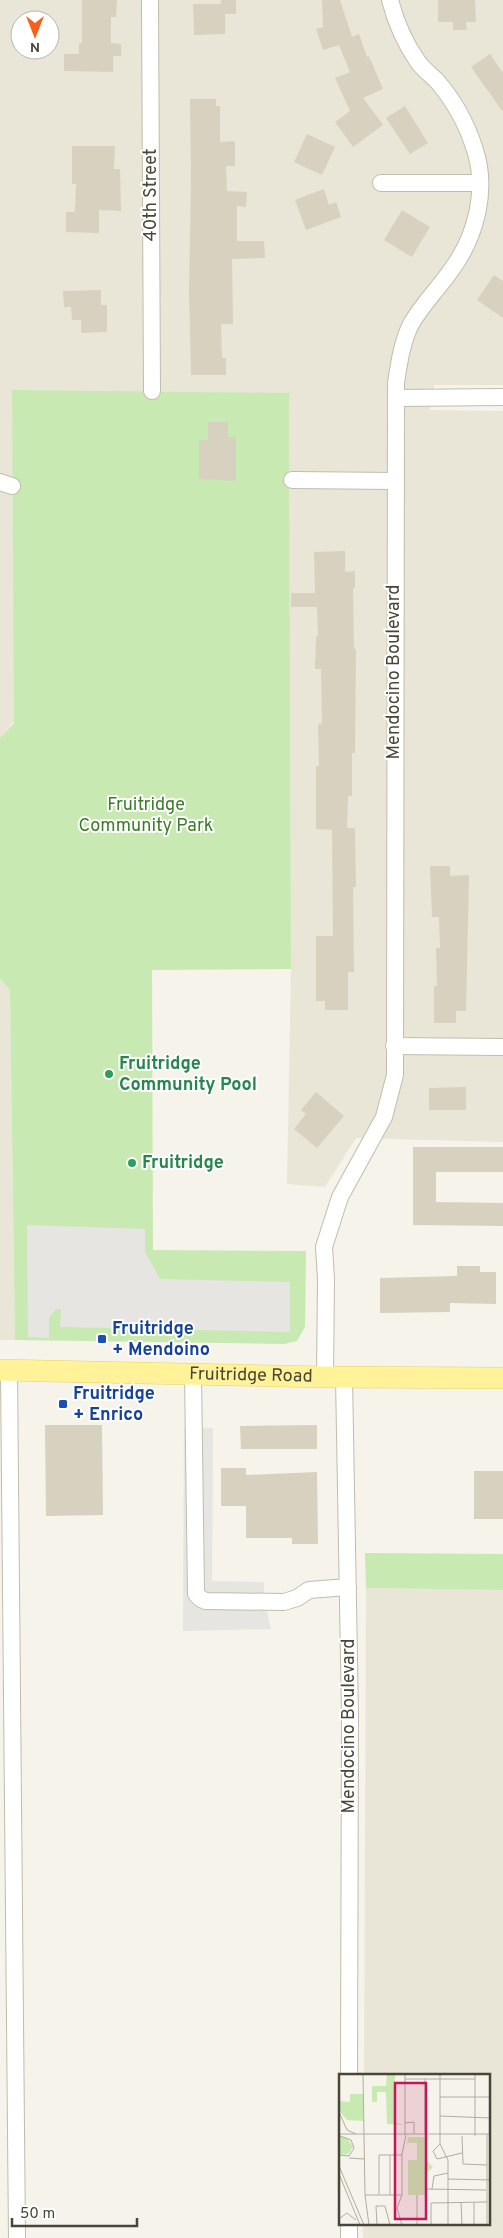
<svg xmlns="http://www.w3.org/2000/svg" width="503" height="2238" font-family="Overpass,sans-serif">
  <rect width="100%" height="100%" fill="#f5f3ea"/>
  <g fill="#e9e6d8" fill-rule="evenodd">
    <path d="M0,0H503V385H434L430,410L503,411V1142L356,1138L325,1187L287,1184L291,969L289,393L0,738ZM20,20H50V50H20Z"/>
    <polygon points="0,979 10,990 15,1340 0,1340"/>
    <polygon points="366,1588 503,1590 503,2238 363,2238 363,2224 489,2224 489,2076 364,2075"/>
  </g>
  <g fill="#c8e9b2">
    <polygon points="12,390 289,393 291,969 152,970 153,1250 306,1251 305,1327 297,1341 284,1344 15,1340 10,990 0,979 0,738 14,723"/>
    <polygon points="365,1553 503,1554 503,1590 366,1588"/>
  </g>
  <g fill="#e6e5e1">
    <polygon points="27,1225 145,1229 145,1251 160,1279 290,1282 290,1332 60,1327 61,1309 56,1309 49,1318 49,1338 28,1337"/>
    <polygon points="184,1427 213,1428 212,1581 264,1582 264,1598 271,1629 183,1631"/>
  </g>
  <g fill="#d7d1bf">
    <polygon points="82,0 117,0 116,17 111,17 111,43 121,44 121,56 113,56 113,72 64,71 64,54 79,54 79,43 82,43"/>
    <polygon points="221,0 236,0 236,14 225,14 225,34 194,35 193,4 221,4"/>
    <polygon points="322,0 340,0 352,37 359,34 367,57 369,56 383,89 363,98 383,125 353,147 335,122 350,111 335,78 350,72 339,45 323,50 316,29 323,27"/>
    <polygon points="438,0 475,0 476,22 466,22 467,30 453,30 453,22 438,22"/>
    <polygon points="490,54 503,73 503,112 471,67"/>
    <polygon points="190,99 216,99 216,106 220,106 220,142 235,141 235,166 226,166 227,191 247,192 246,207 237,206 237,241 264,241 265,258 232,259 233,324 221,324 222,358 226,358 226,375 191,375 189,292 191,180"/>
    <polygon points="405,106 428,143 410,154 386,118"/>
    <polygon points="307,134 335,147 322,175 294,162"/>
    <polygon points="72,146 115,146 114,169 120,169 121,211 99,210 99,233 66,232 66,212 75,212 76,184 72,184"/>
    <polygon points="324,189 329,205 336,202 341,217 306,230 295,200"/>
    <polygon points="402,210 430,227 412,257 384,240"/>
    <polygon points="494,275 503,281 503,318 477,300"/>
    <polygon points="101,290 101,305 107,305 107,332 81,333 81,320 72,320 71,307 64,307 63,291"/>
    <polygon points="208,422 228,422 228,437 236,437 236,481 199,479 199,440 208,440"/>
    <polygon points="345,551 345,572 355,571 355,588 353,588 354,649 356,649 355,753 352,753 352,796 348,796 347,828 355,828 356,887 353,887 354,972 348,972 348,1010 325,1010 325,1001 316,1001 316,936 333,936 332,830 316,829 316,766 319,766 318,724 322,723 321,669 315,669 316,636 318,636 317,607 291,607 291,593 315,593 314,552"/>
    <polygon points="430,866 450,866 450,876 469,875 466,1011 456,1011 456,1023 434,1023 434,986 437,986 436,948 440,948 439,917 432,917"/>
    <polygon points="466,1087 466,1110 429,1110 429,1088"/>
    <polygon points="316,1092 344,1116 317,1148 294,1129 306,1114 301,1110"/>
    <polygon points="413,1147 503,1147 503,1172 436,1172 436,1202 503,1203 503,1226 413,1225"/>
    <polygon points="457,1266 480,1266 480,1272 496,1272 496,1304 450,1303 450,1312 380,1313 380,1278 457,1276"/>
    <polygon points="45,1425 102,1425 103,1515 46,1516"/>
    <polygon points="317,1425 317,1449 241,1449 240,1426"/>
    <polygon points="221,1468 246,1468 246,1475 317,1472 318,1544 292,1544 292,1538 246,1538 246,1506 221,1506"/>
    <rect x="474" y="1471" width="29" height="48"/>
  </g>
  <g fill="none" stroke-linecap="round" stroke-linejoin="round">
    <defs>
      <g id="minor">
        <polyline points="150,0 152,391"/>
        <polyline points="381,183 480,183"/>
        <polyline points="396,398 503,397"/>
        <polyline points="292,480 394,481"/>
        <polyline points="0,482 12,486"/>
        <polyline points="394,1046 503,1047"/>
        <polyline points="9,1370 17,2238"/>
        <polyline points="193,1374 196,1594 201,1599 206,1601 284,1602 297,1598 309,1590 348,1587"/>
        <path d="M325,1377L326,1279L324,1247L340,1197L384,1117L395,1075L396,383C399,363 402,342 411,324C423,303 439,288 452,269C476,236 488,190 475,150C467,124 455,102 437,81C431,75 423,69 418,62C404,42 396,23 390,0"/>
        <polyline points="344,1377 350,1715 349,2076"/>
        <polyline points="349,2238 349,2224"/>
      </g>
      <g id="major">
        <path id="s1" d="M0,1370L325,1377L503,1378"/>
      </g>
    </defs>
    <use href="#minor" stroke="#c1bdac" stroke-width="18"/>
    <use href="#major" stroke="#e5d367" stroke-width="22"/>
    <use href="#minor" stroke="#fff" stroke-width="16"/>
    <use href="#major" stroke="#fff299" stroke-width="21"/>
  </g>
  <g fill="#2e9e5b" stroke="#fff" stroke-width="2">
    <circle cx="109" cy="1074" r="5"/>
    <circle cx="132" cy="1163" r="5"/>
  </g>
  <g fill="#1a4fb4" stroke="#fff" stroke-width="2">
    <rect x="97" y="1334" width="10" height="10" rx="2.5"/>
    <rect x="58" y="1399" width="10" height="10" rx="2.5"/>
  </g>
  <g text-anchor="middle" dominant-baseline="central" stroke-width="4" stroke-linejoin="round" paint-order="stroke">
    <g font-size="18" fill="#494538" stroke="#fff">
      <text transform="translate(151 195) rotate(-90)">40th Street</text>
      <text transform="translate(394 672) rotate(-90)">Mendocino Boulevard</text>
      <text stroke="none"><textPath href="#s1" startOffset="251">Fruitridge Road</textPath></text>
      <text transform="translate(349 1726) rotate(-90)">Mendocino Boulevard</text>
    </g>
    <g font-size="18" fill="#3c7c29" stroke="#fff">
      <text x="146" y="805">Fruitridge<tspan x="146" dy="21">Community Park</tspan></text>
    </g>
    <g font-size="18" font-weight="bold" fill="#27864d" stroke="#fff" text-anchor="start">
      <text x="119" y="1064">Fruitridge<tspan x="119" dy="21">Community Pool</tspan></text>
      <text x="142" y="1163">Fruitridge</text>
    </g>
    <g font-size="18" font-weight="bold" fill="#164399" stroke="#fff" text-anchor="start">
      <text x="112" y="1329">Fruitridge<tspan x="112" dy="21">+ Mendoino</tspan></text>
      <text x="73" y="1394">Fruitridge<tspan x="73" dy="21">+ Enrico</tspan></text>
    </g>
  </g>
  <g transform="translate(339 2074)">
    <rect width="151" height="151" fill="#f5f3ea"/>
    <path d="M48,0H56L55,48L65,51L48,50L47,18H38V28H33V12H47ZM11,20H24V47L8,46L0,36V27L11,28ZM0,63L8,64L14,73L9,80L0,81ZM69,63H86V85L94,93L86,101V121H69V86H78V69H68Z" fill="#c8e9b2"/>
    <path fill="none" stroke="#b0ada3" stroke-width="1" d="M24,0L26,121M66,0V61M101,0V70L109,86V151M136,0V62M66,5H136M86,5V61M101,23H152M0,38L8,56L17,60M101,42L152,44M66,49L75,48V60M0,60H152M123,62L124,90L148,91M101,70L94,77L98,85L123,79M0,81L10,82L15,74L12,66L1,62M10,84L25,85M0,92L25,151M0,100L21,151M109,105L152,106M86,115L147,116M93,115L95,102L109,99M40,120V81H63M26,121H63M26,121L30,151M51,121V81M78,121V151M122,128L123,151M135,128V151M0,145L8,139L17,146M38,151L37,132H46L51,151M63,151L58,134L63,121V80L67,61M92,151V129L148,128M148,151V60"/>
    <path fill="#c2185b" fill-opacity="0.15" stroke="#c2185b" stroke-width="2.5" d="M56,9H87V145H56Z"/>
    <rect width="151" height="151" fill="none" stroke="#494538" stroke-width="2.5"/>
  </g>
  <g transform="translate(35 35) rotate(180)"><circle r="24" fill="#ffffff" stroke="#b6b5af"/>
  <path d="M0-4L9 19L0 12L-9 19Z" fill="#fb5f1a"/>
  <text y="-8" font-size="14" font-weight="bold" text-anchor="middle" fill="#494538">N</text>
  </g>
  <path d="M12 2218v8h125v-8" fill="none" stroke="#494538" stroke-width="2.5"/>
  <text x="20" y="2218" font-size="15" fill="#494538" stroke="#ffffff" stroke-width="4" paint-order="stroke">50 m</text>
</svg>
